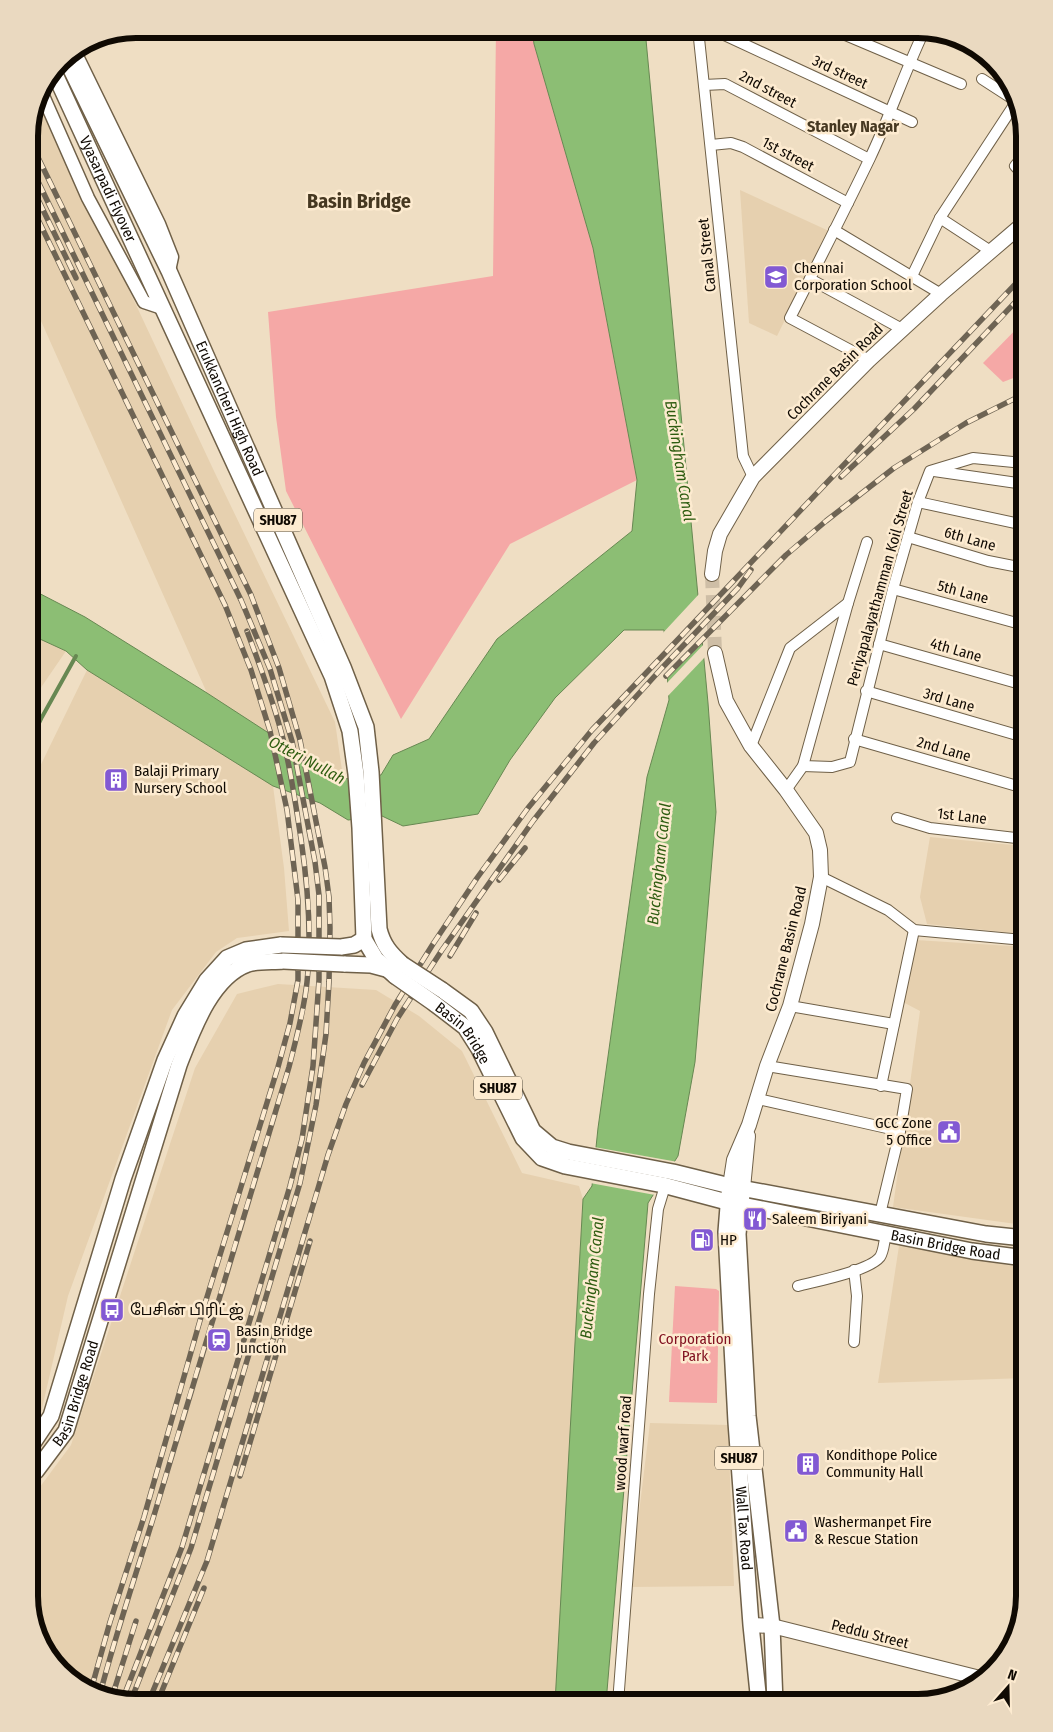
<svg xmlns="http://www.w3.org/2000/svg" width="1053" height="1732" font-family="'Fira Sans Condensed','Noto Sans Tamil',sans-serif">
  <rect width="100%" height="100%" fill="#efdec3"/>
  <g fill="#e6d0af">
    <polygon points="37,94 214,471 335,722 343,777 321,767 207,693 29,294 29,129"/>
    <polygon points="740,190 829,231 777,336 749,323"/>
    <polygon points="29,634 66,651 42,686 29,714"/>
    <polygon points="87,670 273,786 284,868 289,931 237,938 216,952 172,1010 68,1296 40,1417 29,1427 29,789"/>
    <polygon points="930,837 1024,846 1024,934 927,924 920,897"/>
    <polygon points="916,940 1024,947 1024,1225 893,1207 920,1011 901,1001"/>
    <polygon points="278,984 376,990 419,1016 462,1051 522,1173 579,1186 583,1199 555,1703 129,1703 76,1685 40,1644 29,1597 29,1497 37,1491 71,1445 195,1068 237,994"/>
    <polygon points="899,1246 1024,1268 1024,1362 1022,1378 878,1383"/>
    <polygon points="650,1423 728,1425 734,1586 630,1587"/>
  </g>
  <g fill="#f5a8a6">
    <polygon points="496,29 532,29 534,44 593,248 637,480 510,544 401,719 286,491 276,417 268,312 493,276"/>
    <polygon points="1024,321 1024,374 1003,382 983,363"/>
    <polygon points="675,1286 716,1289 719,1291 717,1403 669,1402"/>
  </g>
  <polygon fill="#8cbe74" stroke="#678852" points="532,29 645,29 708,703 716,812 695,1062 678,1156 648,1203 606,1703 555,1703 583,1199 592,1186 598,1128 647,777 669,700 664,630 624,630 555,698 510,760 478,814 403,826 382,816 348,820 320,803 273,786 87,670 66,651 29,634 29,588 85,617 207,693 321,767 343,777 343,779 381,775 393,755 429,739 497,639 632,531 637,480 593,248 534,44"/>
  <g fill="#efdec3">
    <polygon points="700,593 705,637 665,680 663,661 665,659 663,657 661,635"/>
    <polygon points="705,643 706,656 666,698 665,685"/>
    <polygon points="594,1147 678,1162 655,1195 590,1183"/>
  </g>
  <g fill="none" stroke-linecap="round" stroke-linejoin="round">
    <polyline stroke="#678852" stroke-width="4" points="29,744 42,717 76,656"/>
    <polyline stroke="#cebea6" stroke-width="14" stroke-dasharray="14 7" stroke-linecap="butt" points="712,574 715,653"/>
    <defs>
      <g id="minor">
        <polyline points="698,29 743,456 753,477"/>
        <polyline points="831,29 961,84"/>
        <polyline points="699,32 720,33 912,122"/>
        <polyline points="982,79 1016,101"/>
        <polyline points="704,85 725,84 869,159"/>
        <polyline points="711,145 731,143 743,147 848,203"/>
        <polyline points="1024,176 1015,166 1024,155"/>
        <polyline points="940,218 992,252"/>
        <polyline points="834,230 941,294"/>
        <polyline points="912,276 940,218 1016,102"/>
        <polyline points="810,279 902,329"/>
        <path d="M869,360L790,318C817,265 844,212 870,158C890,116 905,71 925,29"/>
        <polyline points="934,471 1024,484"/>
        <polyline points="918,502 1024,525"/>
        <polyline points="908,537 988,561 1024,568"/>
        <polyline points="893,589 1024,625"/>
        <polyline points="879,644 1024,685"/>
        <polyline points="866,691 1024,737"/>
        <polyline points="854,739 1024,788"/>
        <polyline points="751,746 790,648 848,603"/>
        <polyline points="803,766 832,767 850,762 893,589 918,502 930,471 973,458 1024,463"/>
        <polyline points="786,790 803,766 848,603 867,542"/>
        <polyline points="897,818 930,828 1024,839"/>
        <polyline points="821,877 888,910 914,930 1024,940"/>
        <polyline points="790,1006 894,1024"/>
        <polyline points="767,1066 907,1089 900,1131 880,1214"/>
        <polyline points="881,1086 914,930"/>
        <polyline points="758,1099 900,1131"/>
        <path d="M798,1286C817,1281 869,1271 880,1257C884,1251 884,1241 886,1234"/>
        <polyline points="854,1342 857,1296 854,1270"/>
        <polyline points="618,1703 649,1294 658,1209 665,1186"/>
      </g>
      <g id="tertiary">
        <polyline points="74,50 159,224 172,257 169,271"/>
        <polyline points="40,89 88,198 144,302 162,308"/>
      </g>
      <g id="secondary">
        <polyline points="712,574 715,551 720,534 753,477 869,360 941,294 1024,223"/>
        <polyline points="715,653 726,701 751,746 786,790 816,833 820,850 821,877 812,924 790,1006 767,1066 749,1125 734,1160 730,1186"/>
        <polyline points="743,1188 748,1136"/>
        <polyline points="751,1625 772,1626 980,1678"/>
      </g>
      <g id="primary">
        <path id="s1" d="M65,57L169,271L343,667L366,727L371,772L379,929C383,945 390,953 402,964"/>
        <path id="s2" d="M53,70L332,676L350,731L356,774L360,828L364,939L376,959L395,976"/>
        <polyline points="341,947 354,945 364,939"/>
        <polyline points="344,964 371,965 386,969"/>
        <polyline points="442,990 471,1011 485,1032 533,1131 552,1147 568,1152 673,1172 730,1186 986,1234 1024,1238"/>
        <path id="s3" d="M435,1004L465,1027L479,1049L523,1138L542,1158L565,1166L663,1185L727,1202L972,1251L1024,1258"/>
        <path id="s4" d="M729,1194L726,1232L736,1422L751,1625L759,1703"/>
        <polyline points="742,1194 738,1234 748,1416 772,1626 775,1703"/>
        <polyline points="29,1449 51,1416 123,1179 165,1060 185,1016 207,980 227,958 246,950 281,945"/>
        <path id="s5" d="M29,1477L36,1471L66,1431L179,1065C192,1032 211,977 248,964C258,961 273,962 283,961"/>
      </g>
    </defs>
    <use href="#minor" stroke="#6f6048" stroke-width="12"/>
    <use href="#tertiary" stroke="#6f6048" stroke-width="15"/>
    <use href="#secondary" stroke="#6f6048" stroke-width="16"/>
    <use href="#primary" stroke="#6f6048" stroke-width="18"/>
    <use href="#minor" stroke="#fff" stroke-width="10"/>
    <use href="#tertiary" stroke="#fff" stroke-width="12"/>
    <use href="#secondary" stroke="#fff" stroke-width="14"/>
    <use href="#primary" stroke="#fff" stroke-width="15"/>
    <defs>
      <g id="rail">
        <polyline points="29,139 251,595 279,668 300,740 325,867 329,897 330,928 329,982 326,1034 316,1105 300,1183 191,1548 130,1703"/>
        <polyline points="29,163 241,600 270,669 292,741 315,862 319,895 319,980 313,1066 302,1139 290,1186 182,1547 122,1701"/>
        <polyline points="29,181 76,278"/>
        <polyline points="29,201 225,605 251,670 270,731 287,810 298,900 298,980 290,1023 278,1067 203,1310 144,1517 110,1622 91,1690"/>
        <polyline points="841,477 914,409 1024,293"/>
        <polyline points="666,676 786,555 826,521 894,468 966,423 1024,394"/>
        <polyline points="499,880 525,848"/>
        <polyline points="450,956 476,913"/>
        <polyline points="362,1085 397,1019 442,950 533,821 594,743 662,668 738,588 751,570"/>
        <polyline points="240,1476 310,1241"/>
        <path d="M100,1694C117,1629 139,1566 158,1502C201,1357 245,1212 289,1067C296,1039 304,1011 307,982C312,934 308,887 301,839C296,806 291,771 283,739C274,702 260,666 247,631"/>
        <polyline points="112,1697 136,1621"/>
        <polyline points="148,1703 207,1561 328,1155 346,1104 364,1063 395,1005 433,944 477,878 528,808 592,730 1024,275"/>
        <polyline points="157,1703 204,1588"/>
      </g>
    </defs>
    <use href="#rail" stroke="#6e6454" stroke-width="5.5"/>
    <use href="#rail" stroke="#fdebd0" stroke-width="4" stroke-dasharray="11" stroke-linecap="butt"/>
    <defs>
      <g id="primary-bridge">
        <polyline points="281,945 341,947"/>
        <polyline points="283,961 344,964"/>
        <polyline points="402,964 442,990"/>
        <polyline points="395,976 435,1004"/>
      </g>
    </defs>
    <use href="#primary-bridge" stroke="#6f6048" stroke-width="18" stroke-linecap="butt"/>
    <use href="#primary-bridge" stroke="#fff" stroke-width="15"/>
  </g>
  <defs>
    <symbol id="school-square" viewBox="-11 -11 22 22"><rect x="-9" y="-9" width="18" height="18" rx="4" fill="#8259d3" stroke="#fdebd0"/><path d="M0-5L7-2L0 1L-7-2ZM-4 1L0 2.5L4 1V4Q0 6-4 4Z" fill="#fff"/></symbol>
    <symbol id="building-square" viewBox="-11 -11 22 22"><rect x="-9" y="-9" width="18" height="18" rx="4" fill="#8259d3" stroke="#fdebd0"/><path d="M-4-6H4V6H1V3H-1V6H-4ZM-2.5-4.3h1.7v1.8h-1.7ZM.8-4.3h1.7v1.8H.8ZM-2.5-1h1.7V.8h-1.7ZM.8-1h1.7V.8H.8Z" fill="#fff"/></symbol>
    <symbol id="civic-square" viewBox="-11 -11 22 22"><rect x="-9" y="-9" width="18" height="18" rx="4" fill="#8259d3" stroke="#fdebd0"/><path d="M-.6-6.5H3V-4.5H.6V-3L4-1V1h2V6H-6V1h2V-1L-.6-3ZM-1.2 2.5V6h2.4V2.5Z" fill="#fff"/></symbol>
    <symbol id="restaurant-square" viewBox="-11 -11 22 22"><rect x="-9" y="-9" width="18" height="18" rx="4" fill="#8259d3" stroke="#fdebd0"/><path d="M-5-6h1v4h1v-4h1v4h1v-4h1v5L-1.5 .5V6h-2V.5L-5-1ZM5-6V6H3V1.5H1.5Q1.5-4 5-6Z" fill="#fff"/></symbol>
    <symbol id="fuel-square" viewBox="-11 -11 22 22"><rect x="-9" y="-9" width="18" height="18" rx="4" fill="#8259d3" stroke="#fdebd0"/><path d="M-5.5-6h7V0h2V4h1.3V-2.5L3-4.5l.8-.8L6-3V5H2.5V1h-1V6h-7ZM-4.2-4.7v3.2H.2V-4.7Z" fill="#fff"/></symbol>
    <symbol id="bus-square" viewBox="-11 -11 22 22"><rect x="-9" y="-9" width="18" height="18" rx="4" fill="#8259d3" stroke="#fdebd0"/><path d="M-5-6H5V4H4V6H2V4H-2V6H-4V4H-5ZM-3.5-4V0h7V-4ZM-3.5 1.2v1.5H-2V1.2ZM2 1.2v1.5H3.5V1.2Z" fill="#fff"/></symbol>
    <symbol id="station-square" viewBox="-11 -11 22 22"><rect x="-9" y="-9" width="18" height="18" rx="4" fill="#8259d3" stroke="#fdebd0"/><path d="M-3-6H3Q5-6 5-4V2Q5 4 3 4L4.5 6H3L1.5 4h-3L-3 6H-4.5L-3 4Q-5 4-5 2V-4Q-5-6-3-6ZM-3.5-4v3h7v-3ZM-3.5 1v1.5H-2V1ZM2 1v1.5H3.5V1Z" fill="#fff"/></symbol>
  </defs>
  <g fill-rule="evenodd">
    <use href="#school-square" x="762" y="263" width="28" height="28"/>
    <use href="#building-square" x="102" y="766" width="28" height="28"/>
    <use href="#civic-square" x="935" y="1118" width="28" height="28"/>
    <use href="#restaurant-square" x="741" y="1205" width="28" height="28"/>
    <use href="#fuel-square" x="688" y="1226" width="28" height="28"/>
    <use href="#bus-square" x="98" y="1296" width="28" height="28"/>
    <use href="#station-square" x="205" y="1326" width="28" height="28"/>
    <use href="#building-square" x="794" y="1450" width="28" height="28"/>
    <use href="#civic-square" x="782" y="1517" width="28" height="28"/>
  </g>
  <g text-anchor="middle" dominant-baseline="central" stroke-width="5" stroke-linejoin="round" paint-order="stroke">
    <g fill="#fdebd0" stroke="#574e40" stroke-width="1">
      <rect x="254" y="508.5" width="48" height="23" rx="4"/>
      <rect x="474" y="1076.5" width="48" height="23" rx="4"/>
      <rect x="715" y="1446.5" width="48" height="23" rx="4"/>
    </g>
    <g font-size="14" font-weight="bold" fill="#100a03">
      <text x="278" y="520">SHU87</text>
      <text x="498" y="1088">SHU87</text>
      <text x="739" y="1458">SHU87</text>
    </g>
    <g font-size="15" fill="#100a03" stroke="#fdebd0">
      <text transform="translate(840 72) rotate(25)">3rd street</text>
      <text transform="translate(768 89) rotate(28)">2nd street</text>
      <text transform="translate(788 154) rotate(28)">1st street</text>
      <text stroke="none"><textPath href="#s2" startOffset="131">Vyasarpadi Flyover</textPath></text>
      <text transform="translate(707 255) rotate(-96)">Canal Street</text>
      <text transform="translate(835 372) rotate(-45)">Cochrane Basin Road</text>
      <text stroke="none"><textPath href="#s1" startOffset="388">Erukkancheri High Road</textPath></text>
      <text transform="translate(970 539) rotate(16)">6th Lane</text>
      <text transform="translate(880 588) rotate(-74)">Periyapalayathamman Koil Street</text>
      <text transform="translate(963 592) rotate(15)">5th Lane</text>
      <text transform="translate(956 650) rotate(16)">4th Lane</text>
      <text transform="translate(949 700) rotate(16)">3rd Lane</text>
      <text transform="translate(944 749) rotate(16)">2nd Lane</text>
      <text transform="translate(962 816) rotate(7)">1st Lane</text>
      <text transform="translate(786 949) rotate(-76)">Cochrane Basin Road</text>
      <text stroke="none"><textPath href="#s3" startOffset="41">Basin Bridge</textPath></text>
      <text stroke="none"><textPath href="#s3" startOffset="604">Basin Bridge Road</textPath></text>
      <text stroke="none"><textPath href="#s5" startOffset="98">Basin Bridge Road</textPath></text>
      <text transform="translate(623 1443) rotate(-86)">wood warf road</text>
      <text stroke="none"><textPath href="#s4" startOffset="335">Wall Tax Road</textPath></text>
      <text transform="translate(870 1634) rotate(14)">Peddu Street</text>
    </g>
    <g font-size="15" fill="#100a03" stroke="#fdebd0" text-anchor="start">
      <text x="794" y="268">Chennai<tspan x="794" dy="17">Corporation School</tspan></text>
      <text x="134" y="771">Balaji Primary<tspan x="134" dy="17">Nursery School</tspan></text>
      <text x="932" y="1123" text-anchor="end">GCC Zone<tspan x="932" dy="17">5 Office</tspan></text>
      <text x="772" y="1219">Saleem Biriyani</text>
      <text x="720" y="1240">HP</text>
      <text x="130" y="1310">பேசின் பிரிட்ஜ்</text>
      <text x="236" y="1331">Basin Bridge<tspan x="236" dy="17">Junction</tspan></text>
      <text x="826" y="1455">Kondithope Police<tspan x="826" dy="17">Community Hall</tspan></text>
      <text x="814" y="1522">Washermanpet Fire<tspan x="814" dy="17">&amp; Rescue Station</tspan></text>
    </g>
    <g font-size="15" fill="#821221" stroke="#fdebd0">
      <text x="695" y="1339">Corporation<tspan x="695" dy="17">Park</tspan></text>
    </g>
    <g font-size="16" font-weight="bold" fill="#463821" stroke="#fdebd0">
      <text x="853" y="126">Stanley Nagar</text>
    </g>
    <g font-size="16" font-style="italic" fill="#2f5d11" stroke="#fdebd0">
      <text transform="translate(680 461) rotate(81)">Buckingham Canal</text>
      <text transform="translate(307 760) rotate(28)">Otteri Nullah</text>
      <text transform="translate(659 864) rotate(-84)">Buckingham Canal</text>
      <text transform="translate(592 1278) rotate(-84)">Buckingham Canal</text>
    </g>
    <g font-size="20" font-weight="bold" fill="#463821" stroke="#fdebd0">
      <text x="359" y="201">Basin Bridge</text>
    </g>
  </g>
  <path d="M0 0H1053V1732H0ZM136 38H918A98 98 0 0 1 1016 136V1596A98 98 0 0 1 918 1694H136A98 98 0 0 1 38 1596V136A98 98 0 0 1 136 38Z" fill="#ead9c0" fill-rule="evenodd"/>
  <path fill="none" stroke="#100a03" stroke-width="6" d="M136 38H918A98 98 0 0 1 1016 136V1596A98 98 0 0 1 918 1694H136A98 98 0 0 1 38 1596V136A98 98 0 0 1 136 38Z"/>
  <g transform="translate(1008 1687) rotate(20)" stroke="#fdebd0" stroke-width="4" paint-order="stroke">
  <path d="M0-4L9 19L0 12L-9 19Z" fill="#100a03"/>
  <text y="-8" font-size="14" font-weight="bold" text-anchor="middle" fill="#100a03">N</text>
  </g>
</svg>
